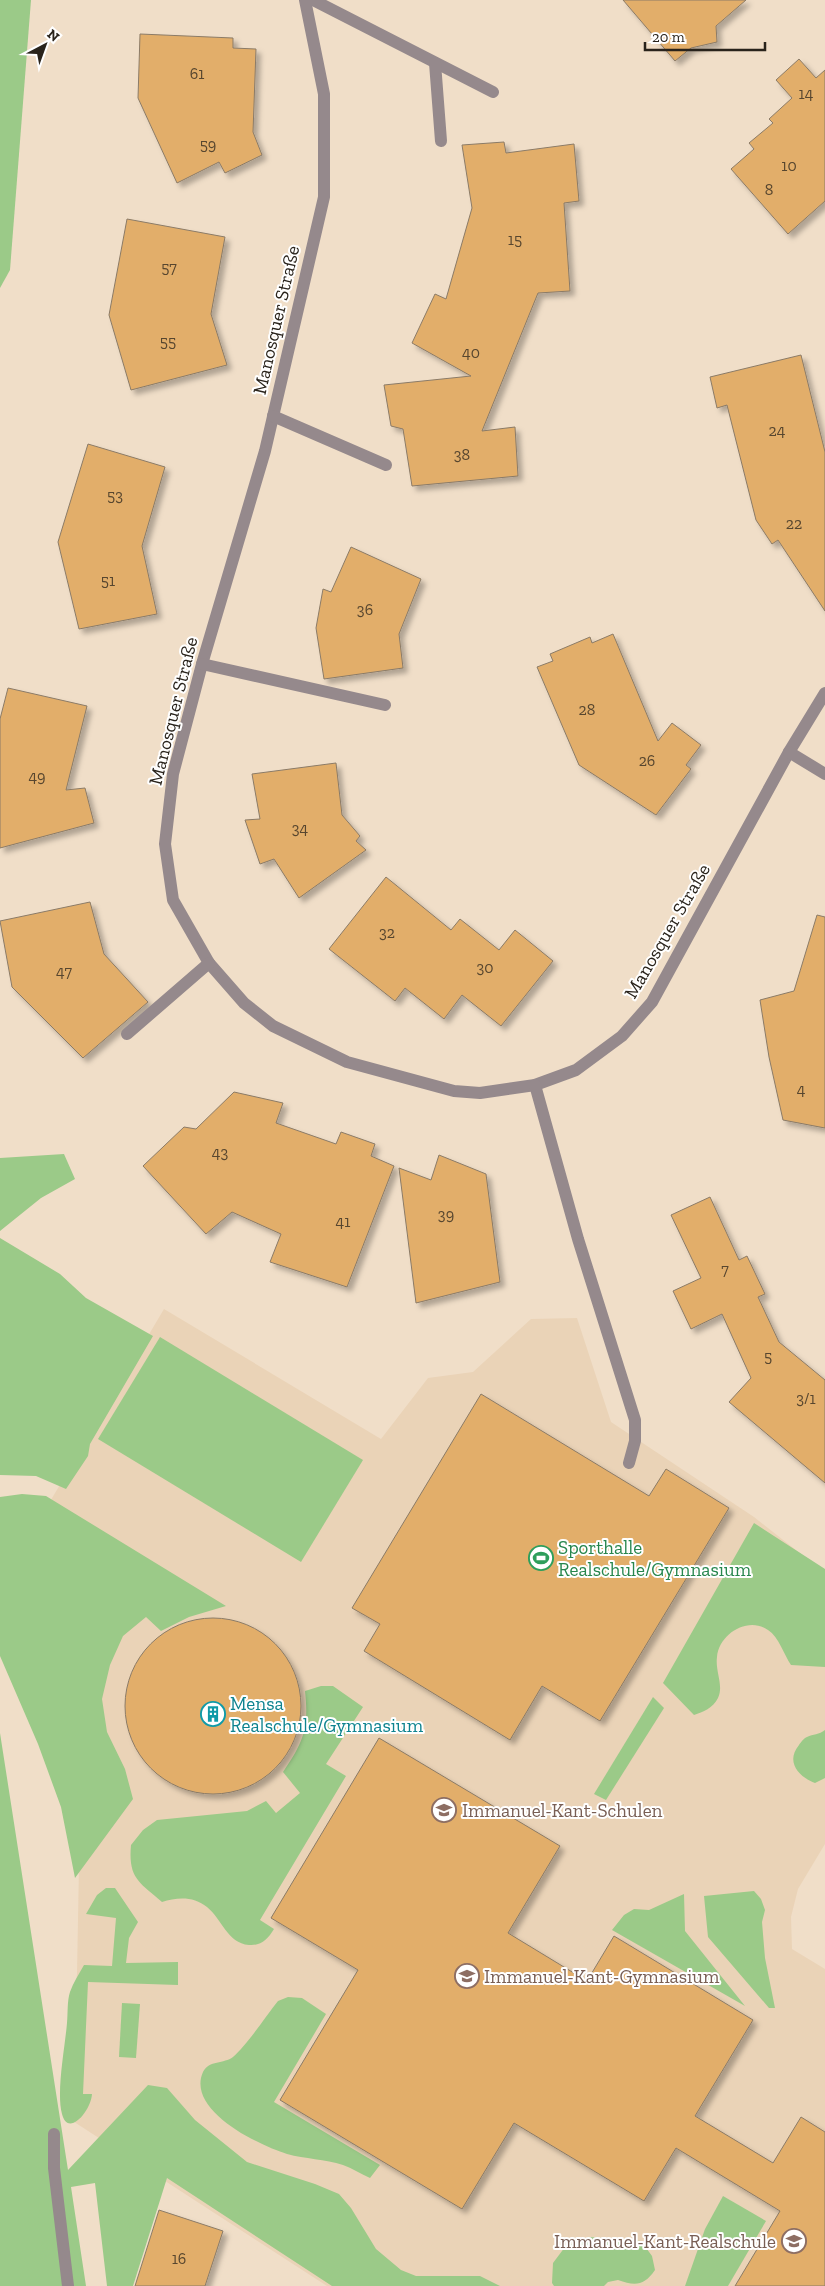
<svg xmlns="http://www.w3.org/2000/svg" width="825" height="2286" font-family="'Zilla Slab',serif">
  <defs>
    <filter id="shadow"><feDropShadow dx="4.5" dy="4.5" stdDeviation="2.5" flood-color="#0004"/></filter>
  </defs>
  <rect width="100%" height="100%" fill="#f0dec8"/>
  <polygon fill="#ead3b7" points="164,1309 381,1439 428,1378 473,1372 531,1319 577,1318 611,1422 754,1517 825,1573 825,1844 798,1889 791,1917 792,1949 825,1969 825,2286 327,2286 65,2116 77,1973 79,1866 0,1586"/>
  <g fill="#9bca88">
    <polygon points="0,0 31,0 10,270 0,288"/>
    <polygon points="64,1154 75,1179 41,1198 0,1231 0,1158"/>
    <polygon points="0,1238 60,1274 86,1298 153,1336 90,1444 88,1456 66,1489 36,1476 0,1475"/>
    <polygon points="160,1337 363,1460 301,1562 98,1439"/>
    <polygon points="22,1494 46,1496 226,1606 189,1617 161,1631 146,1617 123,1636 110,1665 102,1699 107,1732 125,1769 133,1799 75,1878 61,1807 38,1744 0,1656 0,1497"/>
    <path d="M754,1523L825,1569V1667L791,1665C784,1655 779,1637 768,1630C748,1616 719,1634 717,1657C715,1672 724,1685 718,1698C713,1708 703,1712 694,1715L663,1683Z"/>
    <path d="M321,1686H333L363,1707L326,1764L346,1776L260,1920L274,1929C268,1939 261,1946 249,1945C227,1943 222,1919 207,1907C194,1896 177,1897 162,1902C139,1882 128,1878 131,1845L143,1830L157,1820L247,1811L266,1801L276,1813L300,1793L283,1772C304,1742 309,1727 305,1691Z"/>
    <polygon points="653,1697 664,1708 606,1800 594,1794"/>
    <path d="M825,1730V1778L815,1783C799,1777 785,1762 799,1745C801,1742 804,1738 807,1737C813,1734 819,1735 825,1730Z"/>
    <polygon points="0,1733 68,2170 148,2085 167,2088 195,2120 247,2162 315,2184 339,2194 351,2208 376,2249 401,2270 416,2276 480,2276 500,2286 332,2286 167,2178 133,2286 107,2286 95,2183 71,2187 86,2286 0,2286"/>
    <path d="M106,1888H115L138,1922L129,1938L126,1963L178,1962V1985L88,1982L83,2094H92C91,2111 68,2138 62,2114C56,2092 65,2047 67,2023C68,2013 67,2001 70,1992C73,1983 79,1974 84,1965L112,1966L116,1918L86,1914L97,1895Z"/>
    <polygon points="754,1891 761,1899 765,1910 762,1922 765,1958 775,2008 769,2008 708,1937 704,1896"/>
    <polygon points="684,1894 685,1931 745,2006 612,1930 624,1915 634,1909 649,1910"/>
    <path d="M288,1997L302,1998L326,2014L274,2102L380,2165L370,2178C361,2174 352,2168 343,2165C325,2159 305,2159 287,2154C258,2145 186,2110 203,2072C209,2060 224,2064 233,2057C247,2045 266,2016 278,2001Z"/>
    <polygon points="122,2003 140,2004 136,2058 119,2057"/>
    <polygon points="723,2196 766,2221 728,2286 685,2286 705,2229"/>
    <path d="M589,2237L641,2241L652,2256L655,2270C644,2286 635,2286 618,2280L608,2282L604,2286H554L552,2283L553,2263L565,2247Z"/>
  </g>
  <g fill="#e2ae6a" stroke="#8b7b67" filter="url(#shadow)">
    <polygon points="623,0 746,0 716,26 717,42 691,48 675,61"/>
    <polygon points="140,34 233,38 233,48 256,49 253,132 262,155 225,173 219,162 177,183 138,98"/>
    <polygon points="799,59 816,78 825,70 825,201 788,234 731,169 754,149 749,143 773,123 769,119 792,98 776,80"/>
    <polygon points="504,142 506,153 574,144 579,201 564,203 570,291 538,293 482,431 515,427 518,476 412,486 403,429 391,426 384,385 471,376 412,343 435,294 446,299 472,208 462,145"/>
    <polygon points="127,219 225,237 211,314 227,365 131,390 109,315"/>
    <polygon points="801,355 825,452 825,611 778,540 772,544 756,520 727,405 717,408 710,377"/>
    <polygon points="88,444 165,467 142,546 157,614 79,629 58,542"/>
    <polygon points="351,547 421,579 399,634 403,668 324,679 316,628 323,589 331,592"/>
    <polygon points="613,634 658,741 672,723 701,745 686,765 691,769 656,815 579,765 537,667 553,661 550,654 590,637 592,643"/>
    <polygon points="8,688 87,706 66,790 85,788 94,823 0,848 0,719"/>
    <polygon points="336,763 342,815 360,836 356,841 366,850 299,898 274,859 260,864 245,820 260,819 252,774"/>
    <polygon points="386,877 451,930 460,919 499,950 515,930 553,961 501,1026 462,995 444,1019 405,988 395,1001 329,949"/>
    <polygon points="90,902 104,954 148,1002 83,1058 12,987 0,921"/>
    <polygon points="817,915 825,917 825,1128 783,1120 769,1057 760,1000 794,991"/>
    <polygon points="234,1092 283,1103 276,1123 336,1144 341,1132 375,1144 371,1156 394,1166 347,1287 270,1262 281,1234 232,1212 206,1234 143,1166 184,1127 196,1129"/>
    <polygon points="439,1155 486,1174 500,1282 416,1303 399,1168 431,1180"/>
    <polygon points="710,1197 739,1260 747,1256 765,1294 758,1297 779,1342 825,1380 825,1483 729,1402 751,1378 722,1314 691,1329 673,1291 701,1278 671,1215"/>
    <polygon points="481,1394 649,1496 666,1469 729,1508 600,1721 542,1686 510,1740 364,1651 380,1624 352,1608"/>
    <circle cx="213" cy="1706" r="88"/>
    <polygon points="379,1738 560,1846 508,1933 587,1981 614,1936 753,2020 695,2116 773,2163 801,2117 825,2132 825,2286 735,2286 780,2211 676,2148 644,2201 514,2123 462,2209 280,2100 358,1970 271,1918"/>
    <polygon points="159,2210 223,2231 205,2286 135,2286"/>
  </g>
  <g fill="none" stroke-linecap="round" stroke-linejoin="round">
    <g stroke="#95898c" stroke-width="12">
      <polyline points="305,0 324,94 324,197 265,451 202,664 173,774 165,844 173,900 209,963 244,1003 273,1026 347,1062 454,1091 480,1093 535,1085 576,1070 622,1036 652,1002 789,752 825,693"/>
      <polyline points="313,0 493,92"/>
      <polyline points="435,63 441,141"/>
      <polyline points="273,416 386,465"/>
      <polyline points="202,664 385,705"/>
      <polyline points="789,752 825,774"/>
      <polyline points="127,1034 209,963"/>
      <polyline points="535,1085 578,1239 635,1420 635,1441 629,1463"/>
      <polyline points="54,2134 54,2168 68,2286"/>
    </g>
  </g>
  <defs>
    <symbol id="stadium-ring" viewBox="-11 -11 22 22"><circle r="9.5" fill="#fff" stroke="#2e9e5b" stroke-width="1.5"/><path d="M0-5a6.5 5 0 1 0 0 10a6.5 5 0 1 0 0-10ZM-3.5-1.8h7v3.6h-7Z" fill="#2e9e5b"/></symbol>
    <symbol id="building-ring" viewBox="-11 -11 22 22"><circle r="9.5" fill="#fff" stroke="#0f9aa8" stroke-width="1.5"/><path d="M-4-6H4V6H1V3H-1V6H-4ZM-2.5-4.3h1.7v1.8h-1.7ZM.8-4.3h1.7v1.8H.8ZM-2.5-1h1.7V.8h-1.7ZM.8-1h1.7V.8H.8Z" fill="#0f9aa8"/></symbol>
    <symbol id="school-ring" viewBox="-11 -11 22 22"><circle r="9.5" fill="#fff" stroke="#8d6e63" stroke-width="1.5"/><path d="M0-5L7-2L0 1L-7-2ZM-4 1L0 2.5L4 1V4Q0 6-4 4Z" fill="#8d6e63"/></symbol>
  </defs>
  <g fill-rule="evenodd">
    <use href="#stadium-ring" x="527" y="1544" width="28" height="28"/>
    <use href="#building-ring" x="199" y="1700" width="28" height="28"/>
    <use href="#school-ring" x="430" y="1796" width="28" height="28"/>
    <use href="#school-ring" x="453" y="1962" width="28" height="28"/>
    <use href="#school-ring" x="780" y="2227" width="28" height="28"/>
  </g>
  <g text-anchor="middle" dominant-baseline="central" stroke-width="4" stroke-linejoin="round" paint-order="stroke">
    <g font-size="16" fill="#57462f">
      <text x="197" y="73">61</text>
      <text x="806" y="93">14</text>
      <text x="208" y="144">59</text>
      <text x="789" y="165">10</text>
      <text x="769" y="189">8</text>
      <text x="515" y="239">15</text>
      <text x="169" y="267">57</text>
      <text x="168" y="341">55</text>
      <text x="471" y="352">40</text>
      <text x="777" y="430">24</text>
      <text x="462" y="454">38</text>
      <text x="115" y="495">53</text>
      <text x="794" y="523">22</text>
      <text x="108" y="580">51</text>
      <text x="365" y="609">36</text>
      <text x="587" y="709">28</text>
      <text x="647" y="760">26</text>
      <text x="37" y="776">49</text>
      <text x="300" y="828">34</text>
      <text x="387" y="932">32</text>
      <text x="485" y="967">30</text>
      <text x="64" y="971">47</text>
      <text x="801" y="1089">4</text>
      <text x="220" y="1152">43</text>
      <text x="446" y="1214">39</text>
      <text x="343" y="1221">41</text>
      <text x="725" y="1269">7</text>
      <text x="768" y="1356">5</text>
      <text x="806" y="1398">3/1</text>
      <text x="179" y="2258">16</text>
    </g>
    <g font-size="19" fill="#29231b" stroke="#fff">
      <text transform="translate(276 320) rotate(-77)">Manosquer Straße</text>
      <text transform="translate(173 711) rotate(-76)">Manosquer Straße</text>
      <text transform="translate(667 931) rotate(-60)">Manosquer Straße</text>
    </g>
    <g font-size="19" fill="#27864d" stroke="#fff" text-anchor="start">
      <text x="558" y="1547">Sporthalle<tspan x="558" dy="22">Realschule/Gymnasium</tspan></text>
    </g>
    <g font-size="19" fill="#0d838f" stroke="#fff" text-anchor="start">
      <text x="230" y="1703">Mensa<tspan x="230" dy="22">Realschule/Gymnasium</tspan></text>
    </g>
    <g font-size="19" fill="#785e54" stroke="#fff" text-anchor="start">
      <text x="462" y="1810">Immanuel-Kant-Schulen</text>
      <text x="484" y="1976">Immanuel-Kant-Gymnasium</text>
      <text x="776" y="2241" text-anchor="end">Immanuel-Kant-Realschule</text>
    </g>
  </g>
  <g transform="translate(45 45) rotate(41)" stroke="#ffffff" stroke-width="4" paint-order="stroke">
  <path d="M0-4L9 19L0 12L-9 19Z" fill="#29231b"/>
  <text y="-8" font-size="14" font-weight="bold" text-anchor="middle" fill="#29231b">N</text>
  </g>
  <path d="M645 42v8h120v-8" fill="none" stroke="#29231b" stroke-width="2.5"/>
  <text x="652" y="42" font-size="15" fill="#29231b" stroke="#ffffff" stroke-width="4" paint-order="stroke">20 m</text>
</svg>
